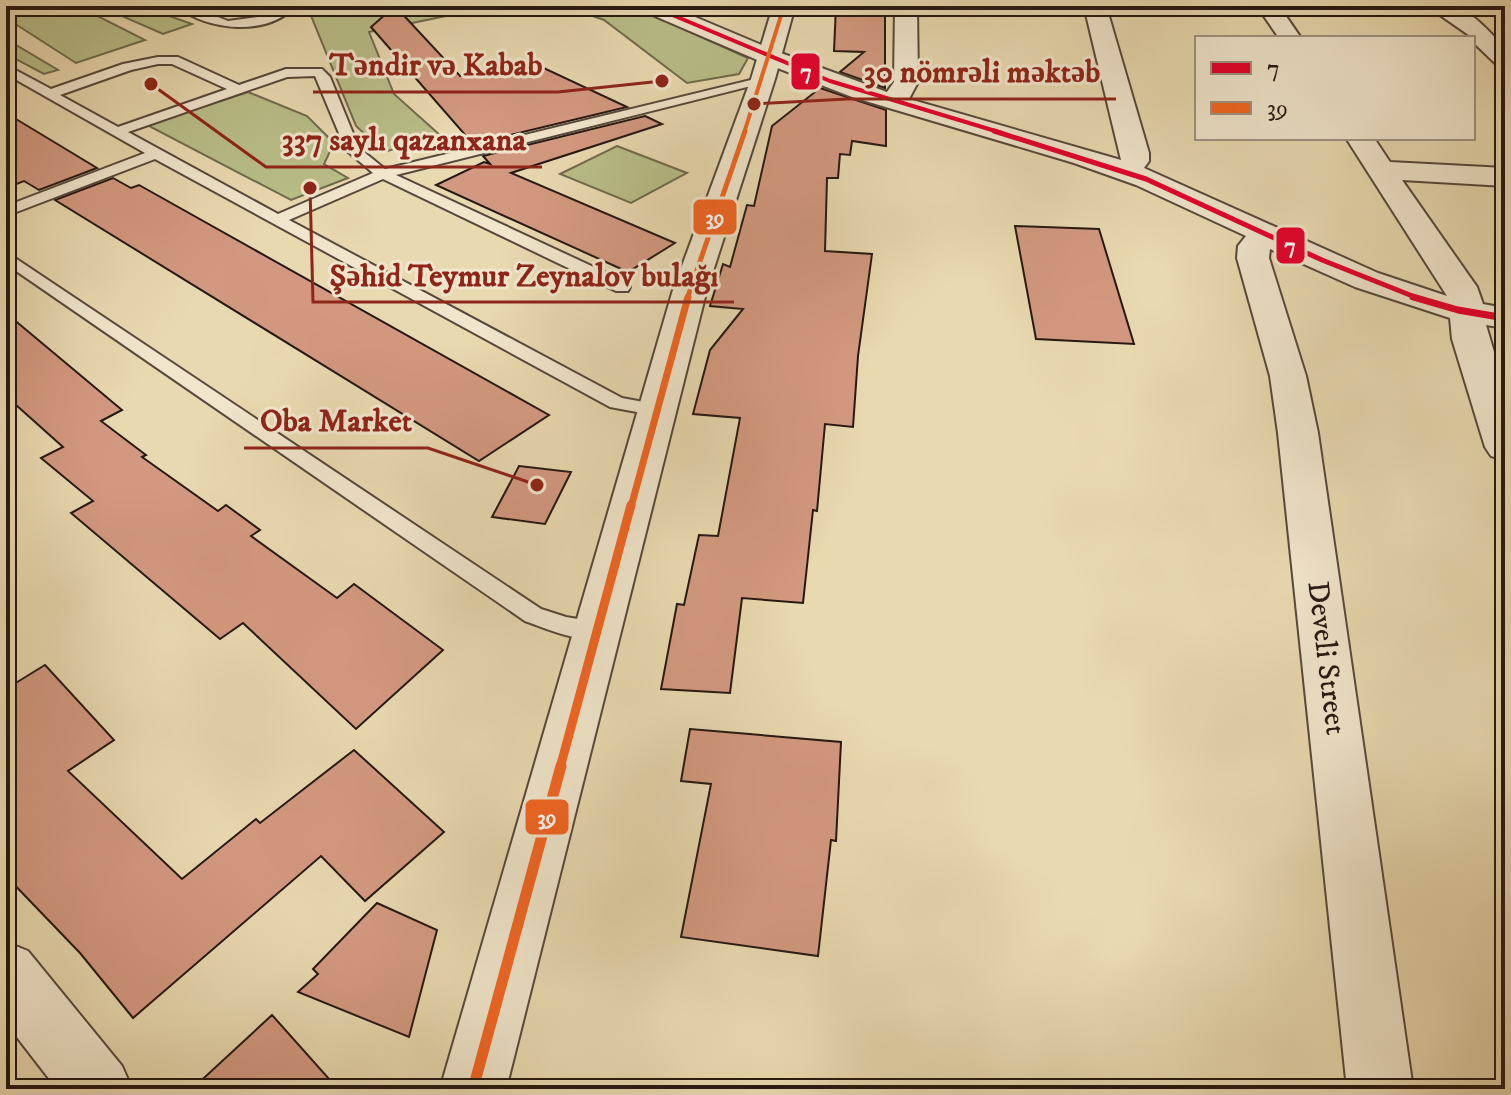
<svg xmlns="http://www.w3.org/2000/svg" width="1511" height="1095" font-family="'IM FELL DW Pica',serif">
  <rect width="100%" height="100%" fill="#e9d9b0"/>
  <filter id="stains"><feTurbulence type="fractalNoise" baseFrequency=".0025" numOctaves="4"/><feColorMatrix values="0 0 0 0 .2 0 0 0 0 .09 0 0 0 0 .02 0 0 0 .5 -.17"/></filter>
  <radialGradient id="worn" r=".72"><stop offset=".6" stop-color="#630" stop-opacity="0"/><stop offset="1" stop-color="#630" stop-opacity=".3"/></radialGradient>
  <g fill="#b9be89" stroke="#6f6b4e" stroke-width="2">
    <polygon points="32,6 78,6 145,40 76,63 6,18 6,13"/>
    <polygon points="99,6 141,6 192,24 163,34"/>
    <polygon points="307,6 494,6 369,32 394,94 441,136 384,152 356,126"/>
    <polygon points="564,6 632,6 748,58 739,74 687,83 604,20"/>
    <polygon points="6,39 58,70 44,74 6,54"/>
    <polygon points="248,92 307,116 334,143 324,164 348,178 291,200 147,125"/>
    <polygon points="617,146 687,173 631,203 560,174"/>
  </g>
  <g fill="#d39980" stroke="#251812" stroke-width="2">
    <polygon points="395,6 460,76 531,62 627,107 473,144 371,27"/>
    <polygon points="836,6 885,6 885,88 840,72 864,52 834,51"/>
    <polygon points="820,88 886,110 886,146 852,141 850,155 840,154 838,178 827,178 825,251 872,254 858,356 853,427 825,424 817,511 813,510 803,603 742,598 730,693 661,689 677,604 684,605 699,535 718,536 740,418 693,414 710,350 743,309 710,306 723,264 730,267 747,205 754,206 772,126"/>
    <polygon points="6,113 97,168 39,190 24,181 6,188"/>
    <polygon points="645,116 662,124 511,173 675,243 628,272 436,185 484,162 490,164 483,156"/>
    <polygon points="113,178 131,188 139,185 549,415 479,461 55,200"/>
    <polygon points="1015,226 1099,229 1134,344 1036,339"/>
    <polygon points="6,313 122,410 101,421 146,455 142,457 218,511 226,505 260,530 251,536 337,598 354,584 443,650 356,729 243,623 220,639 71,513 93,501 41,458 63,447 6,396"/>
    <polygon points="519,466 571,472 545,524 492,517"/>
    <polygon points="45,665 114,740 68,771 182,879 256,819 260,823 354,750 444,832 365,901 321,856 133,1018 80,953 6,876 6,689"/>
    <polygon points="690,729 841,742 836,841 831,840 818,956 681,937 711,784 681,781"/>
    <polygon points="377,903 437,930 409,1037 298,992 318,974 313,969"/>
    <polygon points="272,1015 338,1089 192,1089"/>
  </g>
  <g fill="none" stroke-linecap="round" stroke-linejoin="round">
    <defs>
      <g id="service">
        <path d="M176,6H190L228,21L273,15L284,6H296C266,37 208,31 176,6Z"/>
        <path d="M158,57H178L239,85L286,69H322L330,77L359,148L385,169L767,76V82L396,175L628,283L630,287L628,291H616L383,179L289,220L622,398L665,406L668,410L665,414L658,416L610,407L155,159L6,216V206L145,153L6,74V65L51,89L123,64ZM158,64H172L227,89L118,127L60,95L131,70ZM315,76L346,150L373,173L278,214L128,132L287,77Z"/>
        <path d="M6,252L541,609L566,617L608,624L612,630L608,636C582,645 550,630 525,621L6,264Z"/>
      </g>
      <g id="minor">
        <polygon points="640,6 669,6 778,52 887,92 894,82 895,6 917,6 918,82 909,99 1121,160 1084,6 1106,6 1149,153 1149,161 1144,168 1378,273 1447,296 1346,138 1374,138 1390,162 1505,168 1505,186 1402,180 1477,287 1483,304 1505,308 1505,328 1486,325 1505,389 1505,460 1491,456 1485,447 1452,339 1450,318 1355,287 1270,249 1269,258 1306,376 1318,433 1413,1089 1347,1089 1278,433 1270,376 1237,258 1238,246 1246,236 1136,185 1074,163 852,97 762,62 643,11"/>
        <polygon points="1257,6 1279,6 1301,38 1279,38"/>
        <path d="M1427,6C1472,6 1474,18 1505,47V67L1497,65L1473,42V38Z"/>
        <polygon points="6,942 28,951 122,1066 132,1089 57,1089 6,1023"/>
      </g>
      <polygon id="tertiary" points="773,6 795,6 775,79 706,293 506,1089 440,1089 672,293 751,79"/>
    </defs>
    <use href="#service" stroke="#56483a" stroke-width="4"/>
    <use href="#minor" stroke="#56483a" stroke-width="4"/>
    <use href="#tertiary" stroke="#56483a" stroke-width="4"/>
    <use href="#service" fill="#f1e6cc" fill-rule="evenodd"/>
    <use href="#minor" fill="#f1e6cc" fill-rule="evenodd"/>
    <use href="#tertiary" fill="#f1e6cc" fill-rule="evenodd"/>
    <defs>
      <polyline id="bus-1-far2" points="651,6 830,81 1002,133"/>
      <polyline id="bus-1-far1" points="994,131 1146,179 1322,260 1420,299"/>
      <polyline id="bus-1" points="1413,297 1458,310 1505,318"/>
      <polyline id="bus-2-far4" points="744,133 784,6"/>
      <polyline id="bus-2-far3" points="687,299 745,131"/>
      <polyline id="bus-2-far2" points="631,507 688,297"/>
      <polyline id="bus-2-far1" points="560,768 631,505"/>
      <polyline id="bus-2" points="473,1089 561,766"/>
    </defs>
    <use href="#bus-1-far2" stroke="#f1e6cc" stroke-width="7"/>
    <use href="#bus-1-far1" stroke="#f1e6cc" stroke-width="9"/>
    <use href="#bus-1" stroke="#f1e6cc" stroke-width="12"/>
    <use href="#bus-2-far4" stroke="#f1e6cc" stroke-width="7"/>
    <use href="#bus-2-far3" stroke="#f1e6cc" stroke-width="9"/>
    <use href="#bus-2-far2" stroke="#f1e6cc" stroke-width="12"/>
    <use href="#bus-2-far1" stroke="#f1e6cc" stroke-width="15"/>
    <use href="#bus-2" stroke="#f1e6cc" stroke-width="17"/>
    <use href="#bus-1-far2" stroke="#e4002b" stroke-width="4"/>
    <use href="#bus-1-far1" stroke="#e4002b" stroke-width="5"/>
    <use href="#bus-1" stroke="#e4002b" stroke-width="7"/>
    <use href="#bus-2-far4" stroke="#f26522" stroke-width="4"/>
    <use href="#bus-2-far3" stroke="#f26522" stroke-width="5"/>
    <use href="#bus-2-far2" stroke="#f26522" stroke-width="7"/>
    <use href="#bus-2-far1" stroke="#f26522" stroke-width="9"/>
    <use href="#bus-2" stroke="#f26522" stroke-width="11"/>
  </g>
  <g text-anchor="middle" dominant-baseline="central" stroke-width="6" stroke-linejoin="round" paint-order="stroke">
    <g font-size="30" fill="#251812" stroke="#f1e6cc">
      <text transform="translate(1326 658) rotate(83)">Develi Street</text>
    </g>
  </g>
  <path fill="none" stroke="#8f2418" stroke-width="3" d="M662 81L558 92H313M754 104L847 99H1116M151 84L266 167H542M310 188L313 302H734M537 485L428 448H244"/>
  <g fill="#8f2418" stroke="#f1e6cc" stroke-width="3">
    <circle cx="662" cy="81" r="8"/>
    <circle cx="754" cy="104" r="8"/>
    <circle cx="151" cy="84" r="8"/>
    <circle cx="310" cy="188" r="8"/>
    <circle cx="537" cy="485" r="8"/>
  </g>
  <g font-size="32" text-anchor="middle" font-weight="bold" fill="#8f2418" stroke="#f1e6cc" stroke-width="6" stroke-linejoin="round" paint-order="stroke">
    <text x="436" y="75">Təndir və Kabab</text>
    <text x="982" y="82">30 nömrəli məktəb</text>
    <text x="404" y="150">337 saylı qazanxana</text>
    <text x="524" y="286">Şəhid Teymur Zeynalov bulağı</text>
    <text x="336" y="431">Oba Market</text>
  </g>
  <g stroke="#f1e6cc" stroke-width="3">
    <rect x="790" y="52" width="31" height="39" rx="8" fill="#e4002b"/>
    <rect x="692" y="198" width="46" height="38" rx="8" fill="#f26522"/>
    <rect x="1275" y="226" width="31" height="39" rx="8" fill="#e4002b"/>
    <rect x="524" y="798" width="46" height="38" rx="8" fill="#f26522"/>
  </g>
  <g font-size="22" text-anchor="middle" font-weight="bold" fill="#fff">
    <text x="806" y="79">7</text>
    <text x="715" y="225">39</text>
    <text x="1290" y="253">7</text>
    <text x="547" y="825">39</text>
  </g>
  <rect width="1511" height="1095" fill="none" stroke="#e9d9b0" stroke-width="32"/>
  <rect x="8" y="8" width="1495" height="1079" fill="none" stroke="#251812" stroke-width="4"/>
  <rect x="16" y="16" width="1479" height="1063" fill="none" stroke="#251812" stroke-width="2"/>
  <rect x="1195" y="36" width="280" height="104" fill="#f1e6cc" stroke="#9f9482" stroke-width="2"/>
  <rect x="1211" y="62" width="40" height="12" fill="#e4002b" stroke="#9f9482" stroke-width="2"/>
  <text x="1267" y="76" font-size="24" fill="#251812">7</text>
  <rect x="1211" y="102" width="40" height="12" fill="#f26522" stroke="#9f9482" stroke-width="2"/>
  <text x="1267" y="116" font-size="24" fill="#251812">39</text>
  <rect width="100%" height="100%" filter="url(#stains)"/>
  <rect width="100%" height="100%" fill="url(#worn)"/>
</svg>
